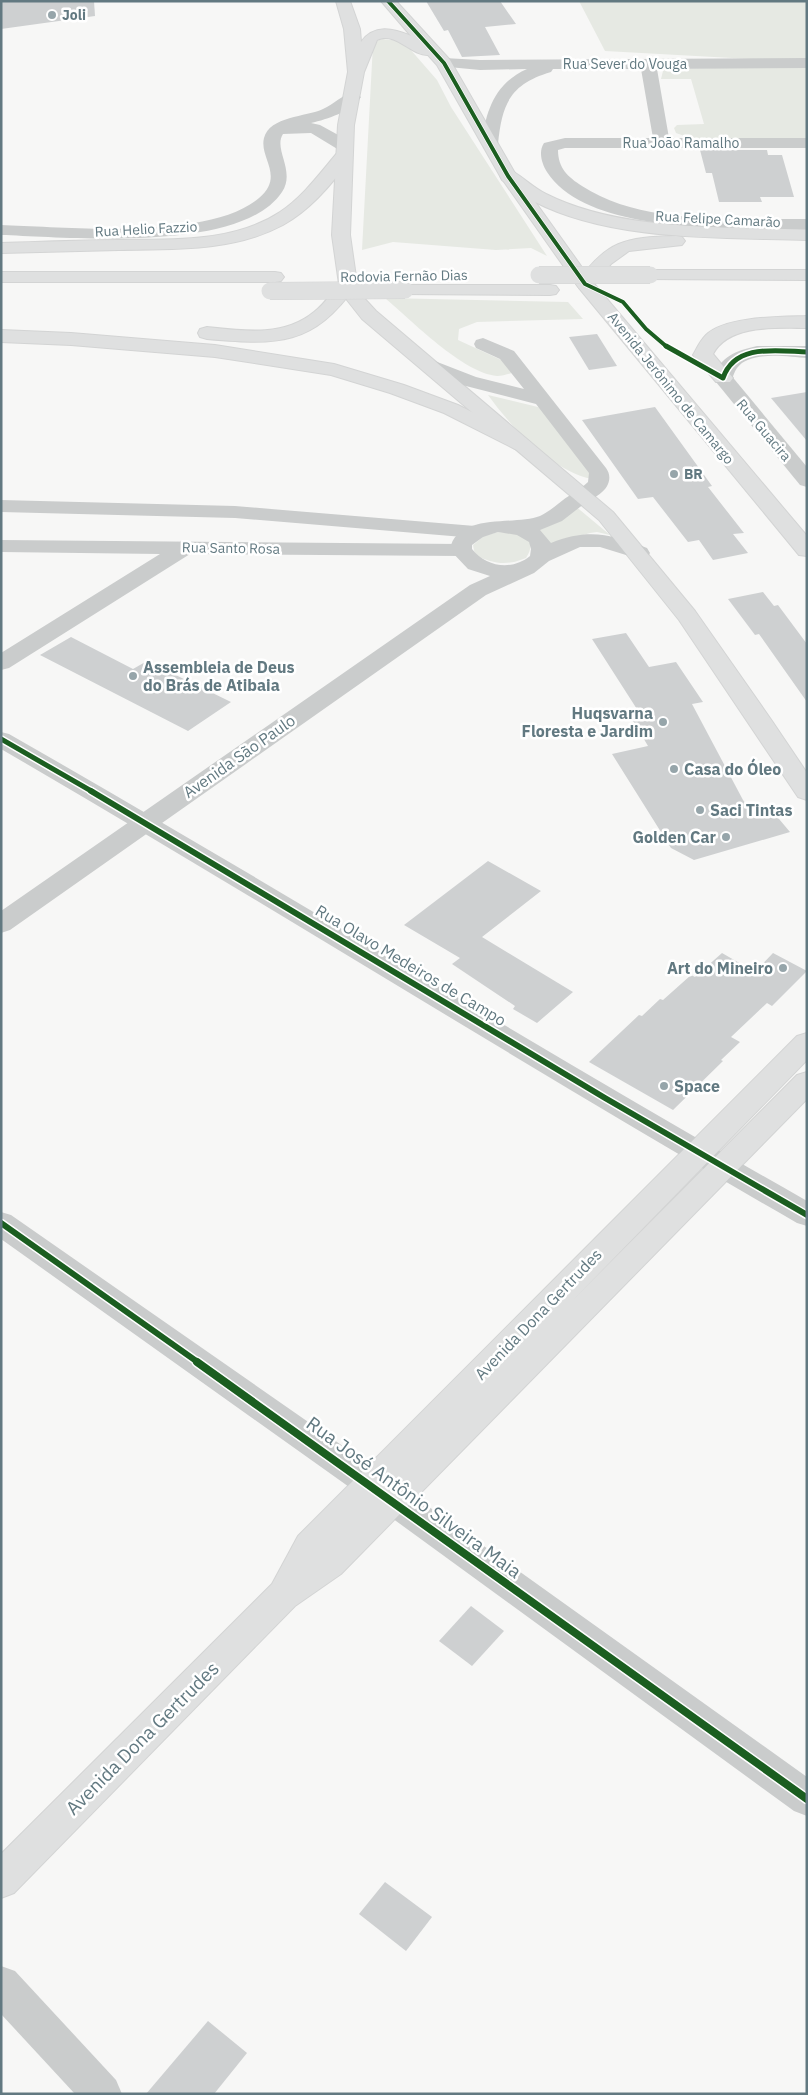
<svg xmlns="http://www.w3.org/2000/svg" width="808" height="2095" font-family="'IBM Plex Sans',sans-serif">
  <rect width="100%" height="100%" fill="#f7f7f6"/>
  <g fill="#e6e9e3">
    <polygon points="579,1 807,1 807,62 605,51"/>
    <polygon points="381,39 403,41 437,80 451,107 547,256 531,248 496,250 393,242 362,250 373,44"/>
    <polygon points="807,66 807,138 690,138 676,133 674,128 677,125 704,124 691,79 661,79 663,71 667,69"/>
    <path d="M385,298L568,302L583,319L477,322L459,329L458,340L510,364L512,373C508,374 502,376 497,376C463,373 411,320 385,298Z"/>
    <path d="M488,395L542,408L592,470V479C552,471 511,427 488,395Z"/>
    <polygon points="574,505 610,535 597,532 590,533 545,546 534,529"/>
    <path d="M498,532C514,533 541,535 526,558C506,566 494,564 475,555L473,545L484,536Z"/>
  </g>
  <g fill="#ced0d1">
    <polygon points="1,1 94,1 95,16 1,29"/>
    <polygon points="426,1 500,1 516,24 485,27 500,55 462,57 448,30 444,31"/>
    <polygon points="700,150 767,150 768,155 782,155 794,197 760,197 762,202 719,202 712,173 706,173"/>
    <polygon points="597,334 617,366 589,370 569,337"/>
    <polygon points="807,392 807,441 771,398"/>
    <polygon points="655,407 712,486 708,487 744,533 733,534 748,553 713,560 699,540 688,542 653,497 638,499 582,420"/>
    <polygon points="763,592 774,606 778,605 807,644 807,702 759,634 755,635 728,599"/>
    <polygon points="626,633 649,667 676,662 703,702 692,704 743,800 756,818 774,813 790,832 694,860 671,848 612,754 648,746 632,719 642,717 592,639"/>
    <polygon points="71,637 133,669 147,661 231,702 188,731 40,655"/>
    <polygon points="488,861 541,891 482,937 573,992 537,1023 513,1009 515,1006 452,964 460,958 404,925"/>
    <polygon points="722,953 755,972 773,953 807,971 772,1006 767,1003 731,1037 740,1042 721,1060 723,1061 673,1110 589,1062 639,1015 642,1016 660,999 663,1000 691,975 695,977"/>
    <polygon points="471,1606 504,1631 472,1666 439,1641"/>
    <polygon points="385,1882 432,1917 406,1951 359,1914"/>
    <polygon points="208,2021 247,2053 214,2094 146,2094"/>
  </g>
  <g fill="none" stroke-linecap="round" stroke-linejoin="round">
    <defs>
      <g id="secondary">
        <path d="M336,1H350L360,29L361,42C374,24 393,28 411,36L381,1H396L450,60L516,175L591,280L807,536V556L799,555L579,288L500,176L437,65L428,55C411,56 396,31 377,40L364,72L354,125L350,235L357,284L364,298L376,311L613,512L695,611L772,721L807,773V800L798,797L679,620L599,520L362,319L347,300L339,284L332,235L338,125L348,72L344,29Z"/>
        <polygon points="807,1033 807,1060 572,1301 797,1075 807,1072 807,1099 341,1574 295,1606 14,1893 1,1898 1,1854 272,1584 298,1536 797,1036"/>
      </g>
      <g id="motorway">
        <path d="M344,151L350,152L352,156C335,181 310,210 283,225C233,252 174,249 119,250C80,251 41,252 1,253V243C41,242 80,240 120,240C173,239 233,243 280,212C303,197 320,173 338,152Z"/>
        <path d="M508,171L514,172C525,179 534,188 546,194C621,232 724,226 807,230V240C720,237 612,242 533,201C522,196 512,187 502,180L500,176L502,172Z"/>
        <path d="M676,236L682,237L685,241L682,245L629,251L611,264L591,288H579L576,284C606,241 625,237 676,236Z"/>
        <polygon points="650,270 807,270 807,280 644,279 641,275 644,271"/>
        <polygon points="1,272 275,272 281,273 284,277 281,281 275,282 1,282"/>
        <path d="M348,279L354,280L357,284C313,347 278,345 207,339L200,337L198,333L200,329L207,327C243,331 284,337 314,312C325,304 333,291 342,280Z"/>
        <polygon points="405,285 550,285 556,286 559,290 556,294 550,295 399,294 396,290 399,286"/>
        <path d="M807,316V328C776,328 729,324 713,354L733,378L730,382H716L693,355C697,348 700,341 706,335C725,316 781,317 807,316Z"/>
        <polygon points="1,330 71,333 215,345 334,364 404,385 458,405 529,441 532,445 529,449 522,451 515,449 444,413 390,393 331,375 215,357 71,345 1,342"/>
      </g>
    </defs>
    <use href="#secondary" stroke="#d3d4d4" stroke-width="2"/>
    <use href="#motorway" stroke="#d3d4d4" stroke-width="2"/>
    <g fill="#cacccc" fill-rule="evenodd">
      <path d="M444,58L480,60L807,58V68L657,69L669,138H807V148H565L558,150C558,168 568,177 582,186C643,226 736,218 807,219V229C740,228 588,236 547,172C542,164 538,152 544,143L565,138H653L641,69H553L551,72C510,84 502,104 498,144L496,148H484L482,144C485,112 495,83 527,69L480,70L438,66L436,63L438,60Z"/>
      <path d="M353,92L361,97C350,112 328,119 311,123L320,125L351,142L353,146L351,150H339L311,133L283,134C273,149 296,171 282,192C241,254 68,237 1,235V225C66,227 208,241 259,198C285,176 259,158 264,138C270,116 306,117 323,109C334,104 342,95 353,92Z"/>
      <path d="M483,338L514,351L606,468C619,486 591,505 575,500L572,496L588,482L589,473L536,404L462,385L420,368L417,364L420,360L427,358L476,377L524,389L500,359L476,348L474,344L476,340Z"/>
      <path d="M757,346H807V358C788,357 750,350 737,368C734,372 733,378 730,382H716L713,378C721,356 735,351 757,346Z"/>
      <polygon points="1,500 235,506 475,526 483,527 486,532 483,537 475,538 235,518 1,512"/>
      <polygon points="1,540 461,544 469,545 472,550 469,555 461,556 190,554 9,668 1,670 1,653 160,554 1,552"/>
      <path d="M1,732L9,734C277,887 539,1049 807,1201V1226L797,1223C529,1069 268,904 1,749Z"/>
      <polygon points="1,1212 11,1215 383,1474 807,1777 807,1816 794,1811 359,1494 1,1239"/>
      <polygon points="1,1966 15,1971 116,2080 122,2094 75,2094 1,2014"/>
    </g>
    <g fill="#cacccc" fill-rule="evenodd">
      <polygon points="723,372 730,374 807,467 807,487 800,485 716,382 713,378 716,374"/>
      <path d="M582,490L589,492L592,496L589,500L562,521L540,530L551,543C588,528 611,534 647,548L650,553L647,558L639,559L600,547H580L549,561L534,573L486,595L10,930L1,933V911L470,585L490,576L468,569L450,550C456,512 515,526 540,516C555,509 566,494 582,490ZM498,532L517,535L529,542L531,549L530,556C512,571 486,567 472,549V545L483,537Z"/>
    </g>
    <use href="#secondary" fill="#dfe0e0" fill-rule="evenodd"/>
    <use href="#motorway" fill="#dfe0e0" fill-rule="evenodd"/>
    <defs>
      <g id="motorway-bridge">
        <polyline points="539,275 650,275"/>
        <polyline points="270,291 405,290"/>
      </g>
    </defs>
    <use href="#motorway-bridge" stroke="#d3d4d4" stroke-width="18" stroke-linecap="butt"/>
    <use href="#motorway-bridge" stroke="#dfe0e0" stroke-width="17"/>
    <defs>
      <polyline id="cycleway-far3" points="388,1 444,63 508,176 585,284 623,302 646,329 667,347"/>
      <g id="cycleway-far2">
        <path d="M666,346L723,378C735,343 777,351 807,352"/>
        <polyline points="1,739 93,792"/>
      </g>
      <g id="cycleway-far1">
        <polyline points="91,791 605,1098 807,1215"/>
        <polyline points="1,1223 199,1363"/>
      </g>
      <polyline id="cycleway" points="197,1362 807,1799"/>
    </defs>
    <use href="#cycleway-far3" stroke="#fff" stroke-width="5.5"/>
    <use href="#cycleway-far2" stroke="#fff" stroke-width="8"/>
    <use href="#cycleway-far1" stroke="#fff" stroke-width="9"/>
    <use href="#cycleway" stroke="#fff" stroke-width="11"/>
    <use href="#cycleway-far3" stroke="#1b5e20" stroke-width="4"/>
    <use href="#cycleway-far2" stroke="#1b5e20" stroke-width="5"/>
    <use href="#cycleway-far1" stroke="#1b5e20" stroke-width="6"/>
    <use href="#cycleway" stroke="#1b5e20" stroke-width="8"/>
  </g>
  <g fill="#96a5aa" stroke="#fff" stroke-width="2">
    <circle cx="52" cy="15" r="5"/>
    <circle cx="674" cy="474" r="5"/>
    <circle cx="133" cy="676" r="5"/>
    <circle cx="663" cy="722" r="5"/>
    <circle cx="674" cy="769" r="5"/>
    <circle cx="700" cy="810" r="5"/>
    <circle cx="726" cy="837" r="5"/>
    <circle cx="783" cy="968" r="5"/>
    <circle cx="664" cy="1086" r="5"/>
  </g>
  <g text-anchor="middle" dominant-baseline="central" stroke-width="5" stroke-linejoin="round" paint-order="stroke">
    <g font-size="14" font-weight="bold" fill="#627981" stroke="#fff" text-anchor="start">
      <text x="62" y="15">Joli</text>
      <text x="684" y="474">BR</text>
    </g>
    <g font-size="14" fill="#627981" stroke="#fff">
      <text x="625" y="64">Rua Sever do Vouga</text>
      <text x="681" y="143">Rua João Ramalho</text>
      <text transform="translate(718 219) rotate(3)">Rua Felipe Camarão</text>
      <text transform="translate(146 229) rotate(-3)">Rua Helio Fazzio</text>
      <text transform="translate(404 276) rotate(-1)">Rodovia Fernão Dias</text>
      <text transform="translate(671 388) rotate(51)">Avenida Jerônimo de Camargo</text>
      <text transform="translate(764 430) rotate(50)">Rua Guacira</text>
      <text transform="translate(231 548) rotate(1)">Rua Santo Rosa</text>
    </g>
    <g font-size="16" font-weight="bold" fill="#627981" stroke="#fff" text-anchor="start">
      <text x="143" y="667">Assembleia de Deus<tspan x="143" dy="18">do Brás de Atibaia</tspan></text>
      <text x="653" y="713" text-anchor="end">Huqsvarna<tspan x="653" dy="18">Floresta e Jardim</tspan></text>
      <text x="684" y="769">Casa do Óleo</text>
      <text x="710" y="810">Saci Tintas</text>
      <text x="716" y="837" text-anchor="end">Golden Car</text>
      <text x="773" y="968" text-anchor="end">Art do Mineiro</text>
      <text x="674" y="1086">Space</text>
    </g>
    <g font-size="16" fill="#627981" stroke="#fff">
      <text transform="translate(239 756) rotate(-35)">Avenida São Paulo</text>
      <text transform="translate(411 965) rotate(31)">Rua Olavo Medeiros de Campo</text>
      <text transform="translate(538 1314) rotate(-46)">Avenida Dona Gertrudes</text>
    </g>
    <g font-size="19" fill="#627981" stroke="#fff">
      <text transform="translate(414 1497) rotate(36)">Rua José Antônio Silveira Maia</text>
      <text transform="translate(142 1738) rotate(-45)">Avenida Dona Gertrudes</text>
    </g>
  </g>
  <rect width="808" height="2095" fill="none" stroke="#627981" stroke-width="5"/>
</svg>
